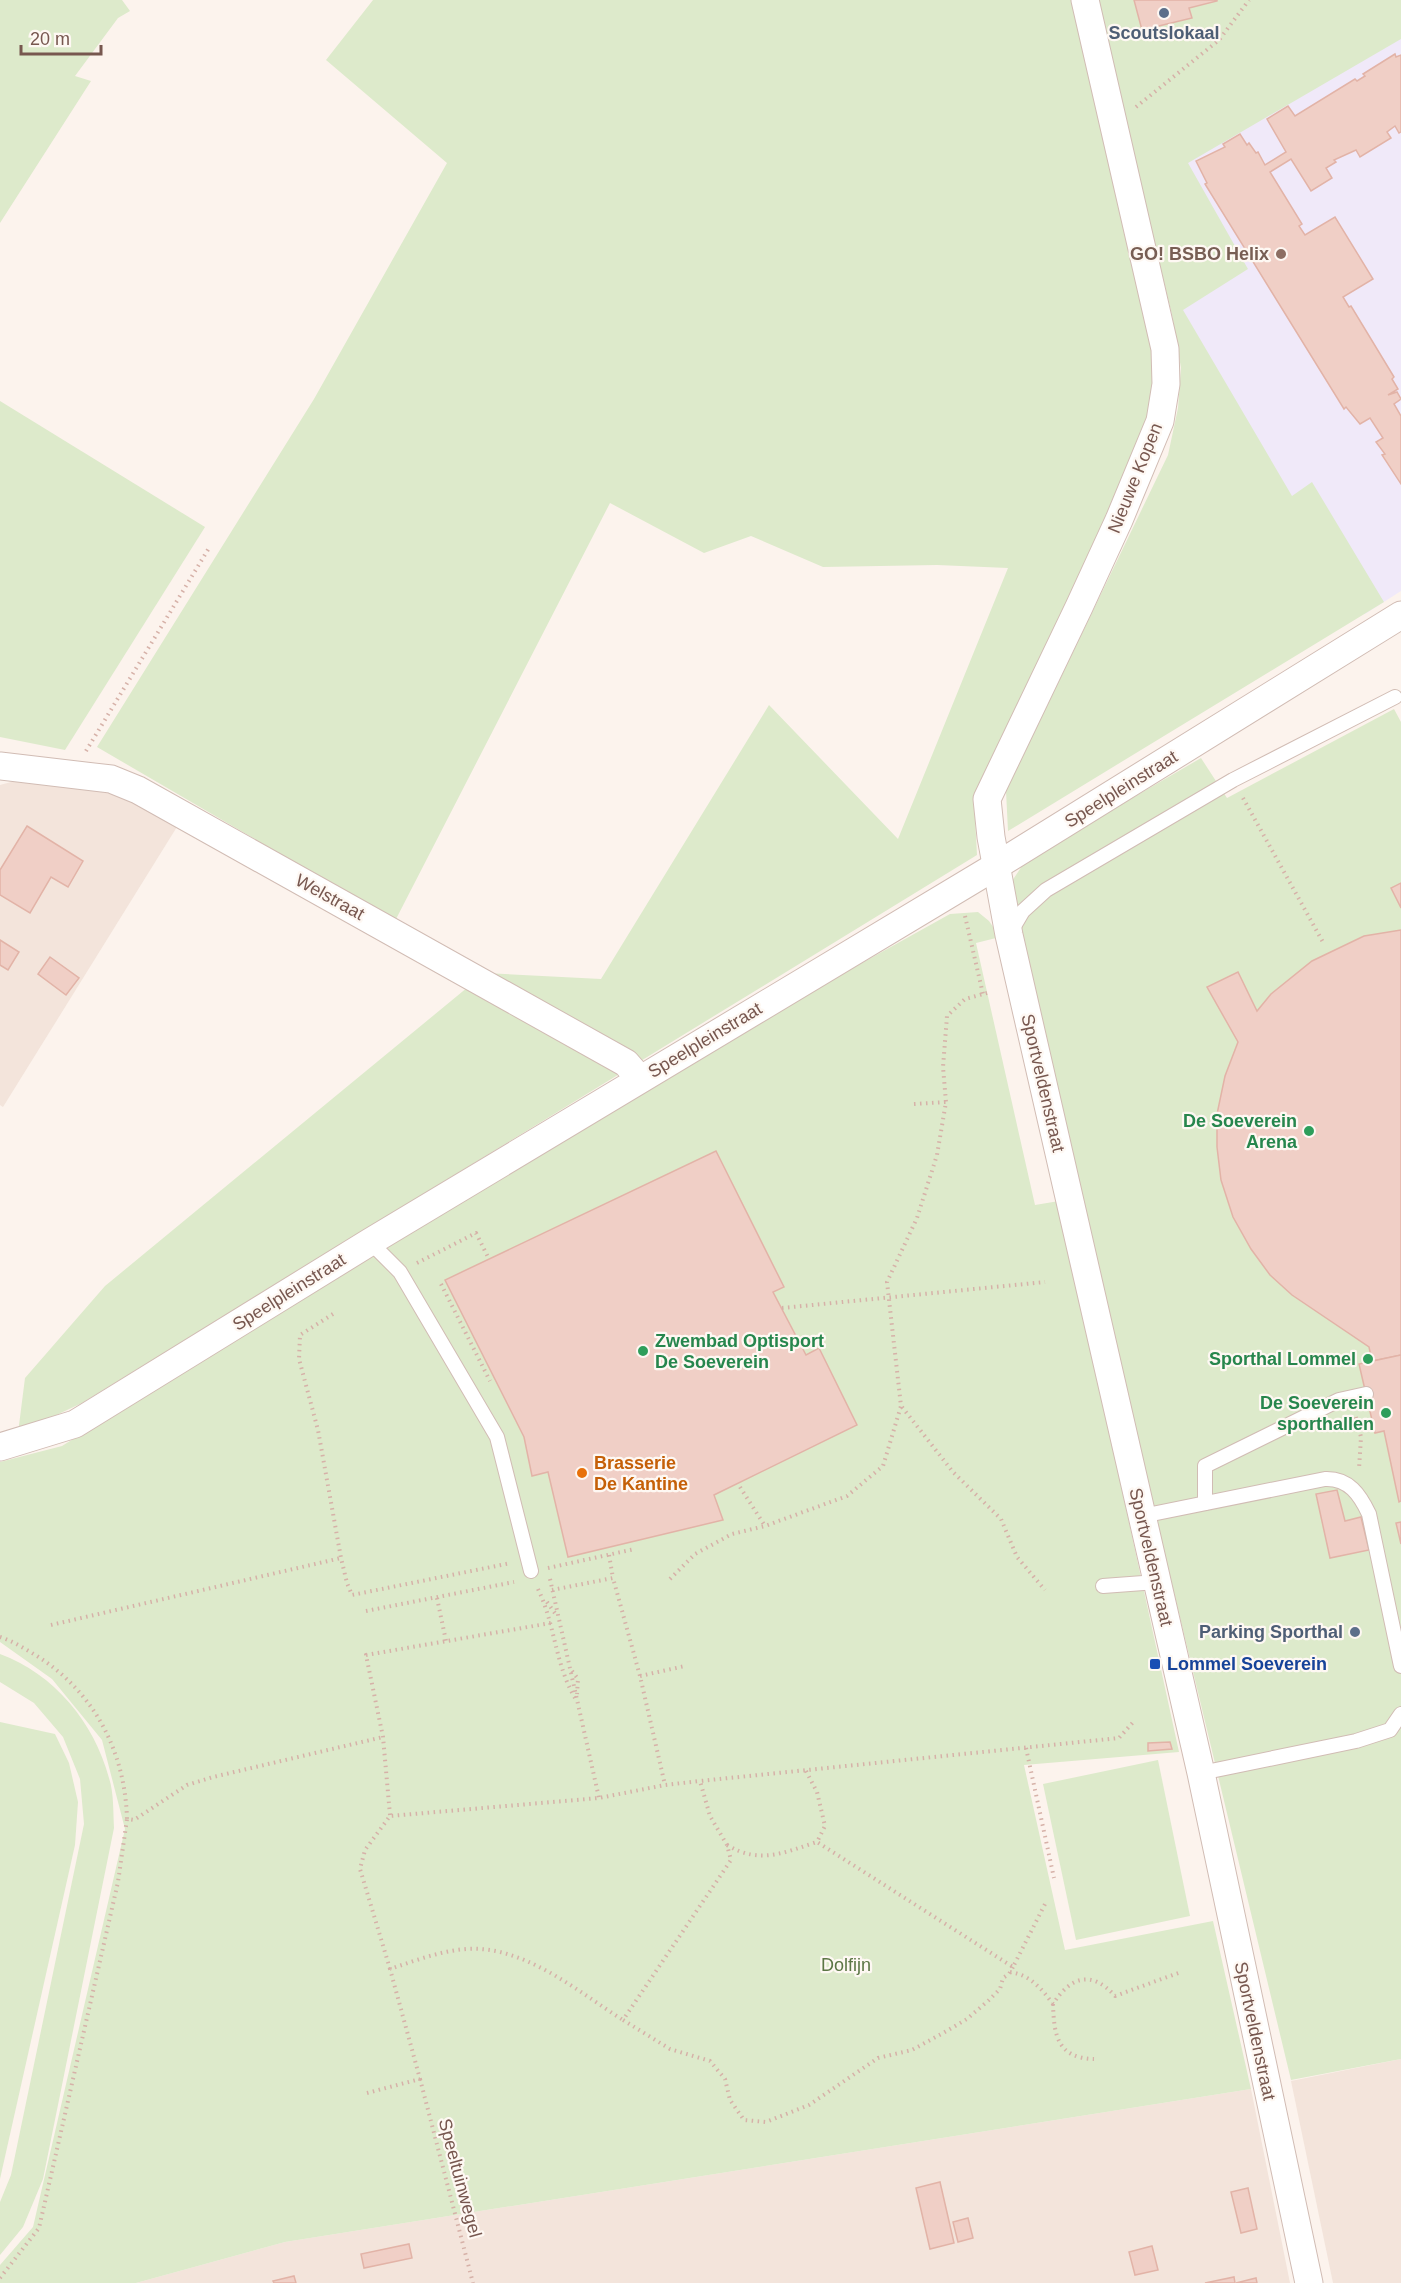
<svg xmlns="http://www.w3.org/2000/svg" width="1401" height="2283" font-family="Arial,sans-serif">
  <rect width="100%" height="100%" fill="#fcf3ed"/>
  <g fill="#f3e4db">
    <polygon points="22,779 131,795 180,822 3,1107 0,1105 0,785"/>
    <polygon points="1401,2059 1401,2283 1333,2283 1291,2081"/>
    <polygon points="1251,2089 1290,2283 136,2283 285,2242"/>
  </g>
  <polygon fill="#f0e9f9" points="1401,0 1401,591 1365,614 1188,370 1132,138"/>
  <g fill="#ddeacb">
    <polygon points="0,0 122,0 130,11 118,18 75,76 91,81 0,223"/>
    <polygon points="373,0 1075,0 1159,366 1153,427 983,782 975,817 977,855 82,1403 18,1433 25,1378 105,1286 485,973 601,979 769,705 898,839 1008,568 937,565 823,567 751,536 704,553 610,503 395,921 97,747 314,399 447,163 326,60"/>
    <polygon points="1096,0 1401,0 1401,39 1188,163 1248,269 1183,310 1292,496 1312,482 1384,602 1008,831 1006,791 1168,455 1178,408 1181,368 1172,315"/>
    <polygon points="0,401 205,527 65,750 0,737"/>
    <polygon points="1394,709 1401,722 1401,2059 1291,2080 1160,1534 1014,900 1012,881 1026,860 1201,758 1227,798"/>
    <polygon points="978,912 989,921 1000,937 976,943 1035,1205 1059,1201 1179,1752 1024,1765 1065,1950 1213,1921 1251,2089 285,2242 136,2283 0,2283 0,2265 33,2227 125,1829 102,1740 52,1679 0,1642 0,1462 62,1446 294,1301 826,983 950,914"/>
    <path d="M0,1654C54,1674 94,1722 109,1778C114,1793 113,1812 114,1828L43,2179L23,2227L0,2255V2202L11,2175L84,1824L80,1779L63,1737L34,1703L0,1682Z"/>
    <polygon points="0,1722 55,1734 69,1763 78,1802 75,1845 0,2179"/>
    <polygon points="1158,1760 1190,1916 1076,1940 1043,1784"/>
  </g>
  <g fill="#f0cfc6" stroke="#e2b3a7" stroke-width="1.5">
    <polygon points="1134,0 1217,0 1217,1 1189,8 1192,18 1142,30"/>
    <polygon points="1395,54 1396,57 1401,55 1401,132 1399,133 1395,126 1387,132 1391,138 1360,157 1356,150 1334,160 1336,162 1326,168 1332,178 1311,191 1291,159 1270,172 1302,224 1299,226 1305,235 1335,217 1373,279 1343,297 1349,307 1351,306 1394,377 1392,379 1398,389 1388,395 1397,392 1401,399 1394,404 1401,416 1401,484 1382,455 1385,454 1376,442 1383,438 1370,418 1360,424 1346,407 1344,409 1205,184 1207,183 1196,161 1225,147 1223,144 1240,134 1247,145 1249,143 1256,153 1258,152 1265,165 1286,152 1267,119 1288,106 1295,116 1355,79 1357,81 1365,76 1363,74"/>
    <polygon points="27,826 83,861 68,887 51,877 30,913 0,895 0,870"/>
    <polygon points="1401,883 1401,908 1391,888"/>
    <polygon points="1401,930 1401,1355 1372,1361 1369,1347 1292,1295 1270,1275 1251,1249 1233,1217 1221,1180 1217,1147 1217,1114 1225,1076 1238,1042 1207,987 1238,972 1257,1011 1271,994 1312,961 1364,936"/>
    <polygon points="0,940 19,952 8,970 0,965"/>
    <polygon points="50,957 79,978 66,995 38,974"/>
    <polygon points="716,1151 784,1287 773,1292 806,1355 819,1348 857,1425 714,1495 723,1520 568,1557 548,1472 532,1476 524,1437 445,1280"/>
    <polygon points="1401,1355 1401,1501 1399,1502 1384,1431 1375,1433 1359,1364"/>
    <polygon points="1337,1490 1345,1521 1361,1517 1369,1550 1330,1558 1316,1494"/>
    <polygon points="1401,1522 1401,1544 1396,1523"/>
    <polygon points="1170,1742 1172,1749 1148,1751 1148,1743"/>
    <polygon points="940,2182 954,2243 930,2249 916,2188"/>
    <polygon points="1248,2188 1257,2229 1241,2233 1231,2192"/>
    <polygon points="968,2218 973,2238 958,2242 953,2222"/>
    <polygon points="409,2244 412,2258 364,2268 361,2254"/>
    <polygon points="1152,2246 1158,2270 1135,2275 1129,2252"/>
    <polygon points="294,2276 296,2283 274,2283 273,2281"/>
    <polygon points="1234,2277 1235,2283 1205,2283"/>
    <polygon points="1256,2278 1257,2283 1236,2283"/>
  </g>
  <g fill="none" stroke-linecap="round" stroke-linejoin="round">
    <defs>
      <g id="service">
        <polyline points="1010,933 1023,911 1046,890 1233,780 1395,697"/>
        <polyline points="370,1242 400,1272 497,1437 531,1571"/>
        <polyline points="1205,1503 1205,1466 1339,1400 1366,1394"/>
        <path d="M1142,1516L1325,1479C1349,1478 1360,1495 1369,1514L1401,1666"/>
        <polyline points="1103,1586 1157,1582"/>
        <polyline points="1201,1773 1356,1741 1390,1730 1401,1714"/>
      </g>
      <g id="minor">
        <polyline points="1085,0 1165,349 1166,384 1160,421 1119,520 1079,607 987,799 991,837 1009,935 1201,1773 1309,2283"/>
        <polyline points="0,766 111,779 138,790 626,1063 640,1079"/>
        <polyline points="0,1447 75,1424 370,1242 996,866 1401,615"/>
      </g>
    </defs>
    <use href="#service" stroke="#d1bcb4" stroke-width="16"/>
    <use href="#minor" stroke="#d1bcb4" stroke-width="29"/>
    <g stroke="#d6b1a8" stroke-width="4" stroke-dasharray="1.5 4.5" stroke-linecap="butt">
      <polyline points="1136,107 1219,40 1249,0"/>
      <polyline points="86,751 209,548"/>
      <polyline points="1243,798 1324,944"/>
      <polyline points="965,916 983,994"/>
      <polyline points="914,1104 946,1102"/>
      <polyline points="417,1263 476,1233 489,1259"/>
      <polyline points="441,1284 490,1381"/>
      <polyline points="782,1308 1045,1282"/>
      <polyline points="333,1314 300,1335 299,1359 318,1430 341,1558 347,1583 352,1595 511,1563"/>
      <polyline points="902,1407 953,1472 1001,1519 1017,1557 1045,1590"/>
      <polyline points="1356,1417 1361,1437 1359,1469"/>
      <polyline points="740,1487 765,1526"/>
      <polyline points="609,1555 613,1578"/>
      <polyline points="548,1568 635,1549"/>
      <polyline points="550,1579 599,1798"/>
      <polyline points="670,1579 695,1554 732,1534 765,1526 847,1496 883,1466 901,1406 887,1282 917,1218 937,1155 946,1102 943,1067 947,1016 965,999 987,993"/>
      <path d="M538,1589C555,1624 555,1664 575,1698"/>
      <polyline points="552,1590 613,1578 640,1676 665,1785"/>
      <polyline points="437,1598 446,1641"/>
      <polyline points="547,1602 557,1616"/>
      <polyline points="366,1611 514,1582"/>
      <polyline points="51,1625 341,1558"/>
      <path d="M0,1637C13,1641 25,1649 37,1656C94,1692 125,1751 127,1819L134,1820L187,1785L213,1777L383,1737"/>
      <polyline points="572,1671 578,1679 577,1694"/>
      <polyline points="640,1676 685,1666"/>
      <polyline points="1026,1748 1054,1878"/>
      <polyline points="806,1771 817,1792 825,1826 817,1842 1013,1967 1045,1904"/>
      <polyline points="390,1815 383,1737 366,1655 551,1623"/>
      <path d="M727,1845C760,1865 785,1852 817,1842"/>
      <polyline points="1013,1967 1009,1974 1003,1978 1000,1989 989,2000 967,2019 943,2033 912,2050 878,2058 809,2105 766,2122 744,2120 730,2100 725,2079 710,2061 670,2049 623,2020 731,1860 727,1845 710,1816 700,1781 1119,1738 1135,1720"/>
      <polyline points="390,1969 360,1869 365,1850 390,1816 599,1798 665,1785 700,1781"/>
      <path d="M1010,1972C1030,1975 1041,1988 1053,2004C1071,1976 1092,1970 1115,1996L1181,1972"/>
      <path d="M1053,2004C1054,2035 1057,2058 1094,2059"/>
      <polyline points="420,2079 473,2283"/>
      <path d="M367,2093L420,2079L390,1969C414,1961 440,1951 466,1949C524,1945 577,1991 623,2020"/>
      <polyline points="0,2278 39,2228 118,1882 127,1819"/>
    </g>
    <use href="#service" stroke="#fff" stroke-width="14"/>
    <use href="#minor" stroke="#fff" stroke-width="27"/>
  </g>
  <g fill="#5c6f8a" stroke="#fef8f3" stroke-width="2">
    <circle cx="1164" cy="13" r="6"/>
    <circle cx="1355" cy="1632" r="6"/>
  </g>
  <circle fill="#8d6e63" stroke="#fef8f3" stroke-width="2" cx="1281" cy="254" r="6"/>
  <g fill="#2e9e5b" stroke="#fef8f3" stroke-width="2">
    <circle cx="1309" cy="1131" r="6"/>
    <circle cx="643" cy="1351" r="6"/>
    <circle cx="1368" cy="1359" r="6"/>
    <circle cx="1386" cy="1413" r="6"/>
  </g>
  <circle fill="#e8710a" stroke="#fef8f3" stroke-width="2" cx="582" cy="1473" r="6"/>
  <rect fill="#1a4fb4" stroke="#fef8f3" stroke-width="2" x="1149" y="1658" width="12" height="12" rx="3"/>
  <g text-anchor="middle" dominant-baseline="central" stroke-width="4.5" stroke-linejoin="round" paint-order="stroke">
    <g font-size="18" font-weight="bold" fill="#4e5e75" stroke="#fef8f3">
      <text x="1164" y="33">Scoutslokaal</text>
      <text x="1343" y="1632" text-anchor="end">Parking Sporthal</text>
    </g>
    <g font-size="18" font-weight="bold" fill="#785e54" stroke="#fef8f3" text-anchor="end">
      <text x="1269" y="254">GO! BSBO Helix</text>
    </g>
    <g font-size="18" fill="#77574f" stroke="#fef8f3">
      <text transform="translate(1135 478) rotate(-68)">Nieuwe Kopen</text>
      <text transform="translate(1121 789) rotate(-32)">Speelpleinstraat</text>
      <text transform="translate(330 897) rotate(29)">Welstraat</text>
      <text transform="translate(705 1040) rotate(-31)">Speelpleinstraat</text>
      <text transform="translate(1043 1083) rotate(77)">Sportveldenstraat</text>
      <text transform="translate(289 1292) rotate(-32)">Speelpleinstraat</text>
      <text transform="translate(1151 1557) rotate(77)">Sportveldenstraat</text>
      <text transform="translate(1255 2031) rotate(78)">Sportveldenstraat</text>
      <text transform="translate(460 2178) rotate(75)">Speeltuinwegel</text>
    </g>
    <g font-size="18" font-weight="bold" fill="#27864d" stroke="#fef8f3" text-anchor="end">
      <text x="1297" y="1121">De Soeverein<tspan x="1297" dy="21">Arena</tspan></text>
      <text x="655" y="1341" text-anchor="start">Zwembad Optisport<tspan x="655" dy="21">De Soeverein</tspan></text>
      <text x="1356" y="1359">Sporthal Lommel</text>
      <text x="1374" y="1403">De Soeverein<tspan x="1374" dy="21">sporthallen</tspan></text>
    </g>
    <g font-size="18" font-weight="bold" fill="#c56008" stroke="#fef8f3" text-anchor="start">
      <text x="594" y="1463">Brasserie<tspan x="594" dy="21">De Kantine</tspan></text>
    </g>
    <g font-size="18" font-weight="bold" fill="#164399" stroke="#fef8f3" text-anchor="start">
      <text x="1167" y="1664">Lommel Soeverein</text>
    </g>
    <g font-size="18" fill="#5c7645" stroke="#fef8f3">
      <text x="846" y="1965">Dolfijn</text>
    </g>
  </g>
  <path d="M21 45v9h80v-9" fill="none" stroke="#77574f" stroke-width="3"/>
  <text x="30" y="45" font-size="18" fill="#77574f" stroke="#fef8f3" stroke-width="4.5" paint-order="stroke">20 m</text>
</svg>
